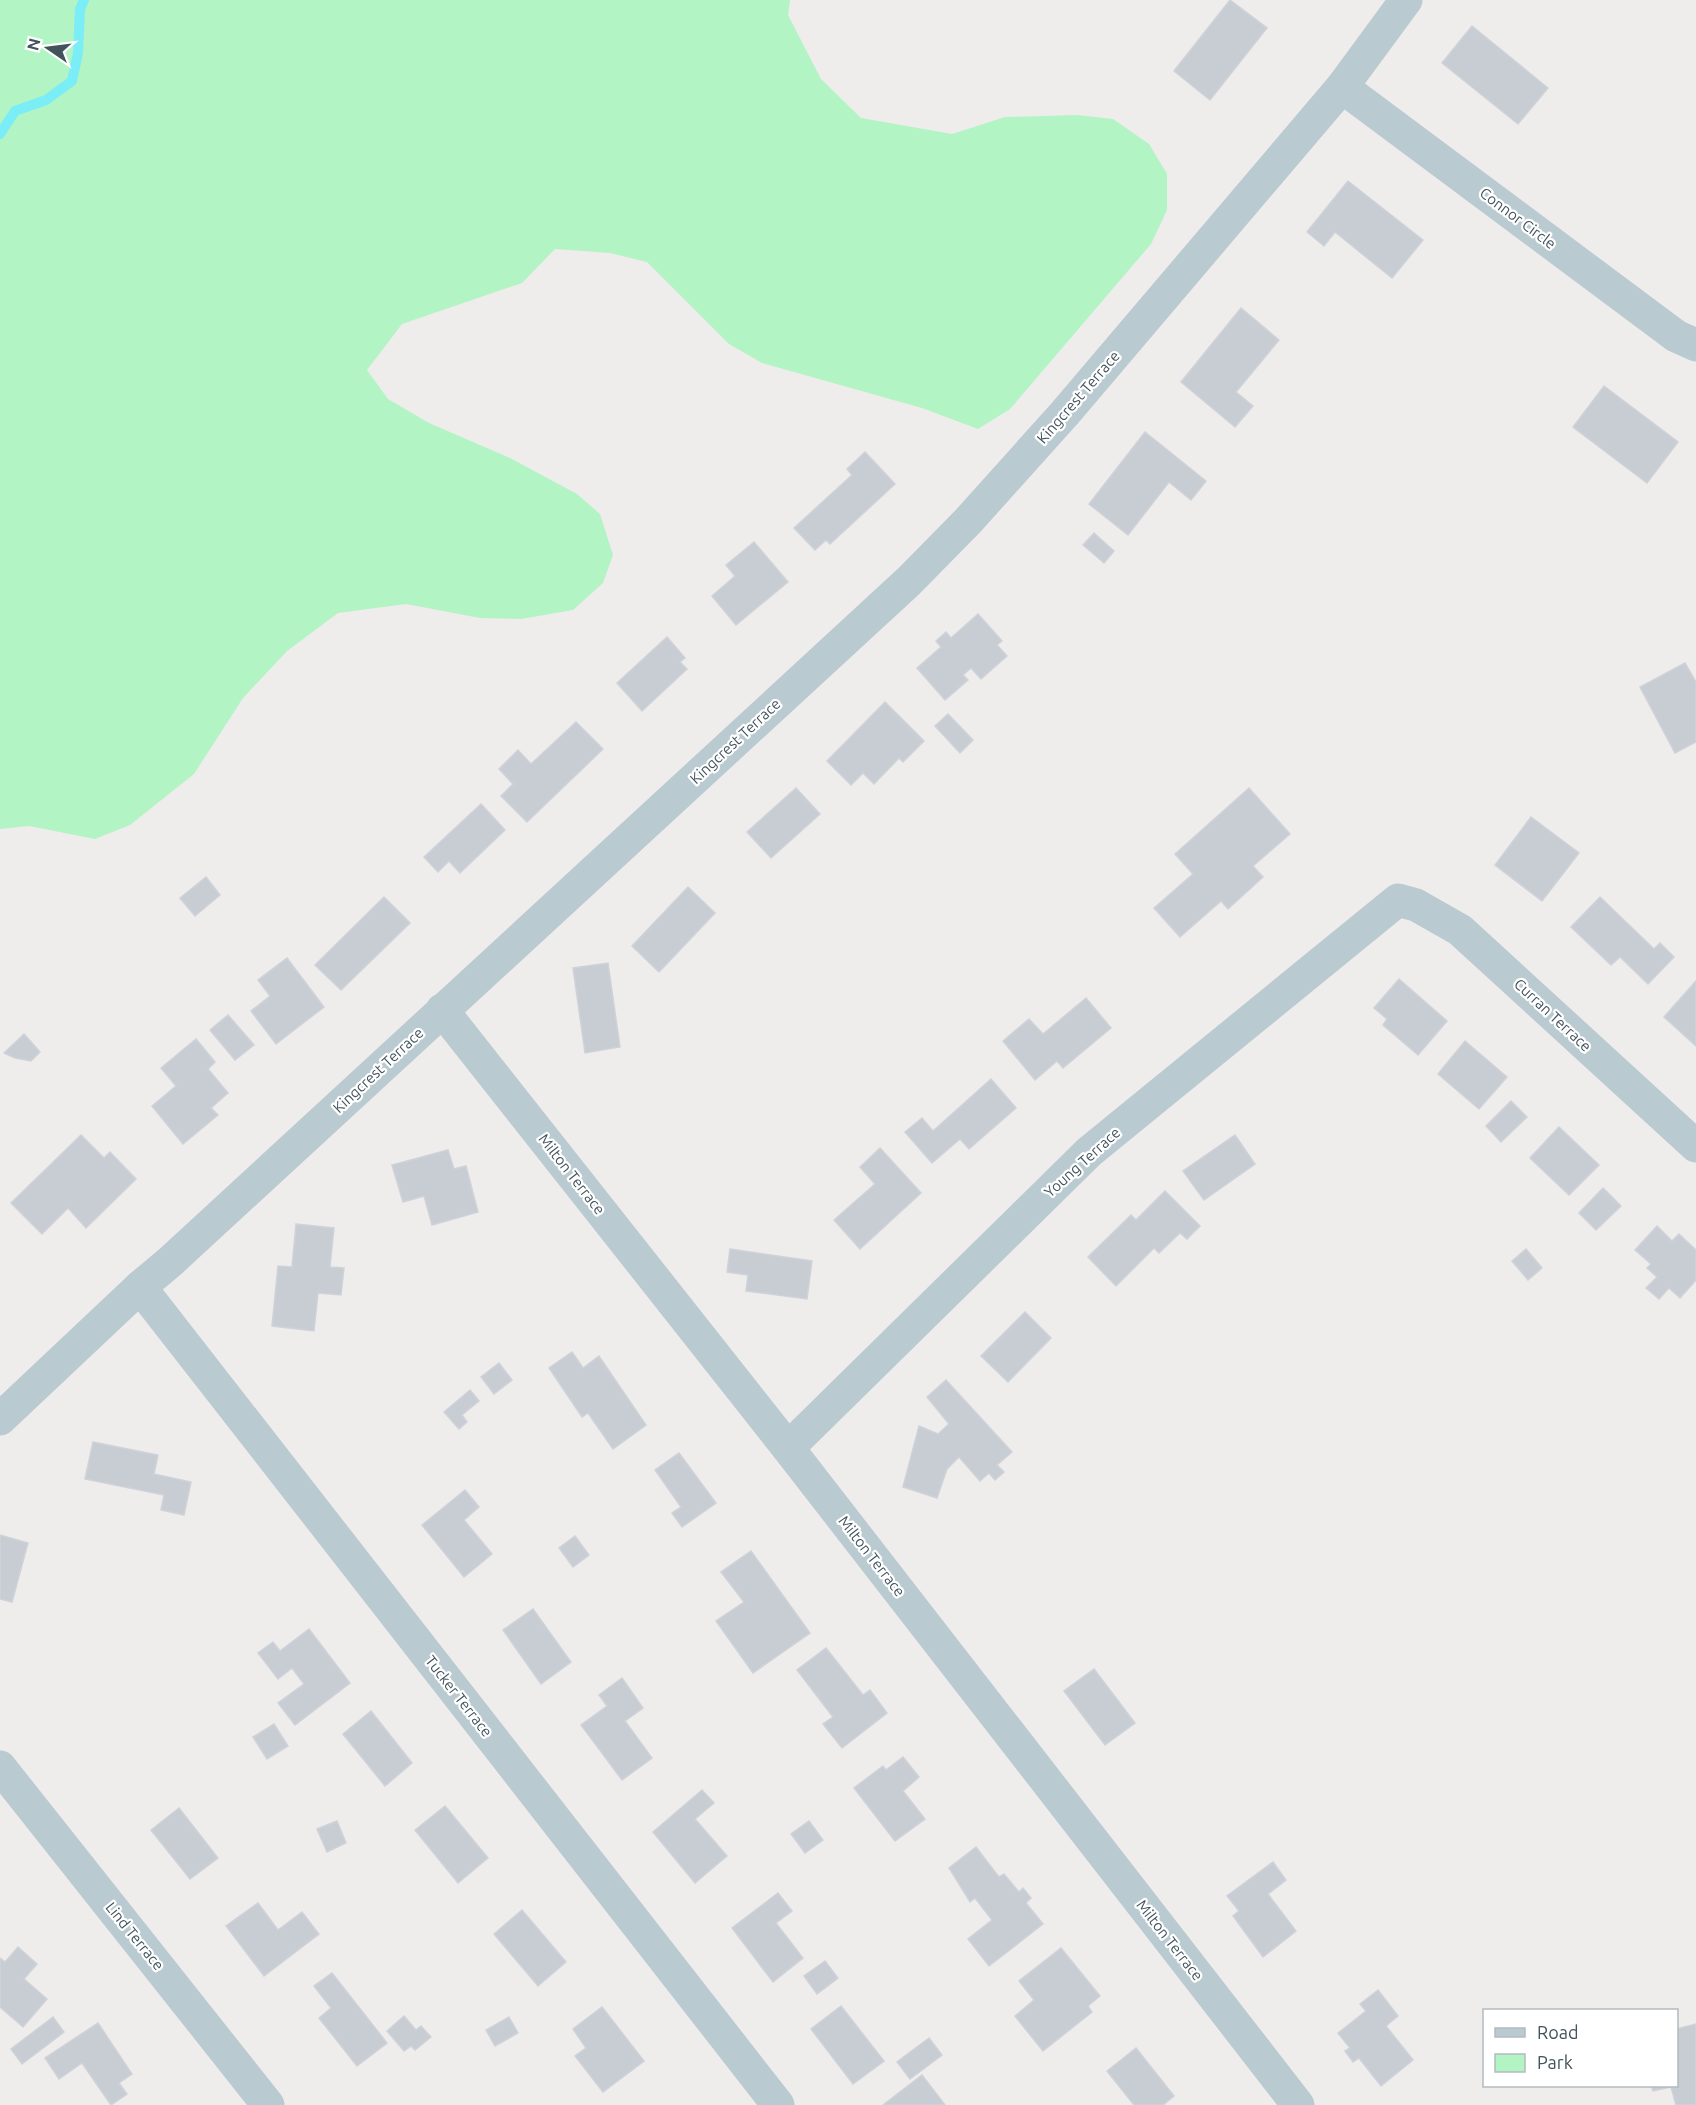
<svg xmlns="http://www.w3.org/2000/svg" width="1696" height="2105" font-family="Ubuntu,sans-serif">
  <rect width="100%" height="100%" fill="#efecec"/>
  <polygon fill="#b3f4c4" points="0,0 790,0 788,15 821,79 861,118 952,134 1005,117 1077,115 1113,119 1149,144 1167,174 1167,210 1151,244 1010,409 978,429 922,408 762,363 729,344 647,262 610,253 555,249 522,283 402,324 367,370 388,399 429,423 510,458 577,494 600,514 613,555 603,583 573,610 521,619 480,618 406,604 338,613 287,651 243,698 194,774 130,825 95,839 29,826 0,829"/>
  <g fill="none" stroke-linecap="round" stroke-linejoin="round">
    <polyline stroke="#7aedf6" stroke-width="10" points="0,134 15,111 46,100 72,81 78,53 80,9 84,0"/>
  </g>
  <g fill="#c7cdd2" stroke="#cfd3d9" stroke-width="1.5">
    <polygon points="1230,0 1267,28 1210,100 1174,71"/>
    <polygon points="1472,26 1548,88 1518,124 1442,63"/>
    <polygon points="1348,181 1423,240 1392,278 1335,232 1324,246 1307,232"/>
    <polygon points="1241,308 1279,340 1236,392 1253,406 1235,427 1181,382"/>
    <polygon points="1604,386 1678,442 1647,483 1573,427"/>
    <polygon points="1145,432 1206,481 1191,500 1169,482 1128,535 1089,504"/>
    <polygon points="865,452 895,484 830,544 826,540 815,550 794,528 852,475 847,469"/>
    <polygon points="1094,533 1114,551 1104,563 1083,545"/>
    <polygon points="754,542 788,582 736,625 712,596 735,576 726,565"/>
    <polygon points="978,614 1002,641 997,645 1007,656 981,679 971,668 963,675 968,680 945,700 917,668 941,647 936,641 946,632 951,638"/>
    <polygon points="667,637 685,658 680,662 687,669 642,711 617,683"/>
    <polygon points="1685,663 1696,682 1696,742 1675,753 1640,687"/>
    <polygon points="885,702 924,741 903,762 899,758 874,784 863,773 851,785 827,761"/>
    <polygon points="948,714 973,740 960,753 935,726"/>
    <polygon points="576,722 603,749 527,822 501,796 513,784 499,769 518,750 531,764"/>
    <polygon points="796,788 820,814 771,858 747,832"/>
    <polygon points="1249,788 1290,834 1253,866 1263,877 1228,909 1221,901 1180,937 1154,908 1193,874 1175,854"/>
    <polygon points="481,804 505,830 460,873 449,861 438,872 424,857"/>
    <polygon points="1531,817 1579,853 1542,901 1495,865"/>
    <polygon points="206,877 220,895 195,916 180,898"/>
    <polygon points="688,887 715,913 659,972 632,946"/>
    <polygon points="384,897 410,923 341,990 315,965"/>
    <polygon points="1600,897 1654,949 1660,943 1674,957 1648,984 1620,957 1611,965 1571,927"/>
    <polygon points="287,958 324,1007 276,1044 251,1011 270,996 258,980"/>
    <polygon points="608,963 620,1047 585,1053 573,968"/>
    <polygon points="1399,979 1447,1021 1418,1055 1383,1025 1387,1019 1374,1008"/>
    <polygon points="1696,981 1696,1046 1664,1017"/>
    <polygon points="1086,998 1111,1028 1063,1068 1057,1061 1035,1080 1003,1041 1029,1019 1043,1034"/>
    <polygon points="228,1015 254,1045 235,1060 210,1030"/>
    <polygon points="24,1034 40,1052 31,1061 15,1058 4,1053"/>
    <polygon points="196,1039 215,1062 208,1069 228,1093 211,1108 218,1115 183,1144 152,1106 176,1086 161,1068"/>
    <polygon points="1465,1041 1507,1077 1479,1109 1438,1074"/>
    <polygon points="991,1079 1016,1108 969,1149 960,1139 932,1163 905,1132 922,1118 933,1131"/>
    <polygon points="1511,1101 1527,1117 1501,1142 1486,1126"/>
    <polygon points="1559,1127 1599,1165 1569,1195 1530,1158"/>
    <polygon points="81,1135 104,1158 110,1152 136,1179 86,1228 68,1208 42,1234 11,1203"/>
    <polygon points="1235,1135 1255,1164 1204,1200 1183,1171"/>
    <polygon points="880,1148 921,1193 860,1249 834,1220 875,1184 860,1167"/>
    <polygon points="448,1150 454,1169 466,1166 478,1212 432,1225 424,1196 403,1202 392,1165"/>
    <polygon points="1603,1188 1621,1206 1596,1230 1579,1213"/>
    <polygon points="1165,1191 1200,1226 1187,1239 1180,1233 1159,1253 1154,1248 1116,1286 1088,1257 1131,1215 1136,1220"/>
    <polygon points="296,1224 334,1228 330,1267 344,1268 341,1295 318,1293 314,1331 272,1326 278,1266 292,1267"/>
    <polygon points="1657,1226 1672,1241 1679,1234 1696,1250 1696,1280 1680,1298 1669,1288 1659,1299 1646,1288 1657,1277 1647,1268 1651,1264 1635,1250"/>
    <polygon points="730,1249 812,1261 807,1299 746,1291 748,1275 727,1272"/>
    <polygon points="1526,1249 1542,1268 1528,1280 1512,1261"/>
    <polygon points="1025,1312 1051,1338 1008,1382 981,1356"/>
    <polygon points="572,1352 583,1368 599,1356 646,1425 613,1449 588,1413 582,1417 549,1368"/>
    <polygon points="499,1363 512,1380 494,1394 481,1377"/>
    <polygon points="946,1380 1012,1452 997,1465 1004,1472 995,1480 989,1473 980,1481 959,1457 947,1469 937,1498 903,1487 919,1426 938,1434 949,1424 927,1397"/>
    <polygon points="470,1390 479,1401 462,1415 467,1422 459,1429 444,1412"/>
    <polygon points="93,1442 158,1455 154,1474 191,1482 184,1515 161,1510 164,1495 85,1479"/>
    <polygon points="679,1453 716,1503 682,1527 672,1513 681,1507 655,1470"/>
    <polygon points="465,1490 479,1507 464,1520 492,1554 464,1577 422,1525"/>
    <polygon points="0,1535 28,1543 12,1602 0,1599"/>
    <polygon points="575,1536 589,1555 573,1567 559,1548"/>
    <polygon points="751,1551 810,1633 753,1673 716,1621 744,1602 721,1572"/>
    <polygon points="533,1609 571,1662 541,1684 503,1630"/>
    <polygon points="309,1629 350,1683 295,1725 278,1703 304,1684 292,1668 278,1679 258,1653 273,1642 280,1651"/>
    <polygon points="826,1648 863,1695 870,1690 887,1713 842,1748 823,1724 833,1717 797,1670"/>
    <polygon points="1094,1669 1135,1723 1105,1745 1064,1691"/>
    <polygon points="622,1678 643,1708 625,1721 652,1758 622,1780 581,1725 607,1706 599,1695"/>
    <polygon points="371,1711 412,1763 385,1786 343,1734"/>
    <polygon points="274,1724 288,1746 267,1759 253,1737"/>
    <polygon points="903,1757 919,1777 903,1791 925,1819 895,1841 854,1788 883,1766 886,1770"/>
    <polygon points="702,1790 714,1803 695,1819 727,1856 695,1883 653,1832"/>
    <polygon points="445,1806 488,1858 458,1883 415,1830"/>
    <polygon points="179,1808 218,1858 190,1879 151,1830"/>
    <polygon points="337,1821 346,1843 327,1852 317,1829"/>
    <polygon points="809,1821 823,1840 805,1853 791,1834"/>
    <polygon points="976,1847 999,1877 1004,1874 1019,1892 1023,1888 1031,1898 1026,1903 1043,1924 989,1966 968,1939 992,1920 975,1898 970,1902 949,1868"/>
    <polygon points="1273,1862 1286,1880 1268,1894 1296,1931 1263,1957 1233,1916 1239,1911 1227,1896"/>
    <polygon points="778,1893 792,1911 776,1923 803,1958 773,1982 732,1928"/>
    <polygon points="258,1903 278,1930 302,1912 319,1934 264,1976 226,1926"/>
    <polygon points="522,1910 566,1962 538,1986 494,1934"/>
    <polygon points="18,1947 37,1964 24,1979 47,1999 23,2027 0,2007 0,1958 5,1962"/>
    <polygon points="1061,1948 1100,1996 1088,2006 1092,2012 1043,2051 1015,2016 1034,2000 1019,1981"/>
    <polygon points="825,1961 838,1978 817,1994 804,1976"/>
    <polygon points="332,1973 387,2043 357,2066 319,2018 331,2008 314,1986"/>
    <polygon points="1378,1990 1398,2016 1386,2026 1413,2060 1381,2086 1359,2058 1353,2062 1345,2051 1350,2048 1338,2033 1366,2011 1360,2004"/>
    <polygon points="841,2006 884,2061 853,2084 811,2029"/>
    <polygon points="602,2007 644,2061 603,2092 575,2056 586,2048 573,2029"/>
    <polygon points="404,2016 416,2030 421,2026 431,2037 415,2050 411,2046 404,2051 387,2031"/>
    <polygon points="53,2017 64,2032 22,2064 11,2049"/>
    <polygon points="509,2017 518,2033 495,2046 486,2030"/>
    <polygon points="98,2023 132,2074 119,2083 127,2094 111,2105 82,2063 59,2079 45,2058"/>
    <polygon points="1696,2024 1696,2105 1676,2105 1671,2087 1653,2091 1651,2086 1676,2086 1676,2029"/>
    <polygon points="929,2038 942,2055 910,2079 897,2062"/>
    <polygon points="1136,2048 1174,2096 1163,2105 1134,2105 1107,2071"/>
    <polygon points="922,2075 945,2105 883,2105"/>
  </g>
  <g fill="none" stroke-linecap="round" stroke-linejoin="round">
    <g stroke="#bacad1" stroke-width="33">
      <polyline points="1342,87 1676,336 1696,345"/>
      <polyline points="442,1010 788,1448 1298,2105"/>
      <polyline points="140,1287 778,2105"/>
      <polyline points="0,1419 140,1287 171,1261 909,581 968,521 1065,413 1342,87 1406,0"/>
      <polyline points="788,1448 1089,1152 1398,900 1416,905 1460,930 1696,1146"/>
      <polyline points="0,1767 268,2105"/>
    </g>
  </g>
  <g text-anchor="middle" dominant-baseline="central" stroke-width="4.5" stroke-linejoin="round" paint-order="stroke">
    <g font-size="15" fill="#42535c" stroke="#fff">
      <text transform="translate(1518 218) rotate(37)">Connor Circle</text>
      <text transform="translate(1078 397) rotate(-49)">Kingcrest Terrace</text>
      <text transform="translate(735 741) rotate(-43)">Kingcrest Terrace</text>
      <text transform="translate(1553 1015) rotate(43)">Curran Terrace</text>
      <text transform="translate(378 1070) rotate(-43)">Kingcrest Terrace</text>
      <text transform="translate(1082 1162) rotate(-42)">Young Terrace</text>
      <text transform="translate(572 1174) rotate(52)">Milton Terrace</text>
      <text transform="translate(872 1556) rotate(52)">Milton Terrace</text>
      <text transform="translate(459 1696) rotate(52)">Tucker Terrace</text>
      <text transform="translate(135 1936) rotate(51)">Lind Terrace</text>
      <text transform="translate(1170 1940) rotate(52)">Milton Terrace</text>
    </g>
  </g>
  <rect x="1483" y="2009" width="195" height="78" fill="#ffffff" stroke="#b3babe" stroke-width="1.5"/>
  <rect x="1495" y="2028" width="30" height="9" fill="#bacad1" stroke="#b3babe" stroke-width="1.5"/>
  <text x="1537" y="2039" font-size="18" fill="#42535c">Road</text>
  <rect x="1495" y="2054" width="30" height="18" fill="#b3f4c4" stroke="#b3babe" stroke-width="1.5"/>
  <text x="1537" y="2069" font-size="18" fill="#42535c">Park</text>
  <g transform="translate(48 48) rotate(284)" stroke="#ffffff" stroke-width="4.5" paint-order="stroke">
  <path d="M0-4.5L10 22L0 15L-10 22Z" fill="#42535c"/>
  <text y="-9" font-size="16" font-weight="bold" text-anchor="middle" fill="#42535c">N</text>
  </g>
</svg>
